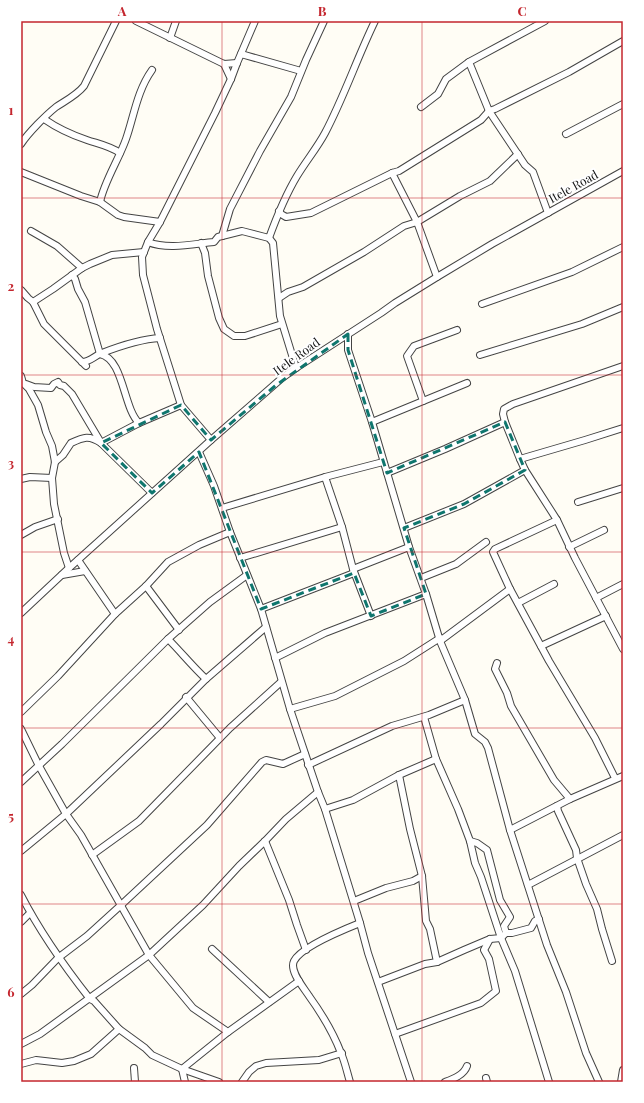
<svg xmlns="http://www.w3.org/2000/svg" width="644" height="1103" font-family="'Playfair Display',serif">
  <rect width="100%" height="100%" fill="#fffdf5"/>
  <g fill="none" stroke-linecap="round" stroke-linejoin="round">
    <defs>
      <g id="minor">
        <polyline points="136,21 224,64 237,63"/>
        <polyline points="170,38 176,21"/>
        <polyline points="241,54 301,71"/>
        <polyline points="469,62 489,111 525,165 533,172 548,213"/>
        <polyline points="224,64 231,79"/>
        <polyline points="421,107 438,94 446,79 469,62 545,21"/>
        <path d="M44,119C57,128 72,135 87,140C99,144 110,146 120,153"/>
        <polyline points="566,134 623,104"/>
        <path d="M21,144C28,133 46,115 56,107C65,101 77,95 84,86L116,21"/>
        <polyline points="21,172 81,196 100,202 118,215 124,217 160,222"/>
        <path d="M100,202C104,182 119,159 126,139C134,116 137,91 152,70"/>
        <polyline points="279,211 281,214 286,217 311,213 392,173"/>
        <polyline points="31,231 57,246 82,268"/>
        <polyline points="222,236 230,209 260,151 291,97 306,60 324,21"/>
        <path d="M269,238C277,216 285,196 297,176C306,161 317,148 325,133C344,97 357,58 375,21"/>
        <path d="M148,242C168,250 193,244 214,242L218,237L242,231L269,238L273,243L280,316L296,368"/>
        <polyline points="201,243 205,253 208,276 219,318 224,329 234,336 245,336 282,324"/>
        <polyline points="72,275 75,279 78,289 85,302 100,354"/>
        <polyline points="437,277 417,222 392,173 399,171 481,120 489,111 495,109 569,72 623,41"/>
        <polyline points="21,290 28,298 33,302 44,324 86,366"/>
        <polyline points="279,298 288,292 303,287 364,252 404,226 417,222 460,196 490,181 518,154"/>
        <polyline points="33,302 53,289 82,268 90,264 112,255 144,252"/>
        <polyline points="482,304 572,272 623,247"/>
        <polyline points="348,334 348,350 372,422 409,547 426,594 440,641 465,700 475,734 485,742 488,748 510,830 547,945 566,992 586,1053 599,1082"/>
        <path d="M100,354C124,359 123,408 139,423"/>
        <polyline points="480,355 582,324 623,307"/>
        <path d="M82,362C90,362 94,356 102,353C120,346 141,339 160,338"/>
        <polyline points="21,376 23,383 29,389 38,405 46,432 52,446 55,462 52,478 54,504 64,553 69,568"/>
        <polyline points="26,384 34,387 51,388 54,384 58,382 60,385 64,386 72,394 100,441"/>
        <polyline points="423,401 407,356 414,346 457,330"/>
        <polyline points="372,422 467,383"/>
        <polyline points="211,440 181,405 157,329 143,275 142,257 148,242 160,222 215,113 231,79 237,63 255,21"/>
        <polyline points="101,443 139,423 181,405"/>
        <polyline points="199,452 214,486 230,532 261,609 290,709 318,792 325,809 360,923 368,953 411,1082"/>
        <polyline points="520,459 585,440 623,428"/>
        <path d="M55,462L63,455L71,443C84,437 89,435 101,443L152,493"/>
        <polyline points="387,473 445,449 505,422"/>
        <polyline points="325,477 342,527 353,569 371,616"/>
        <polyline points="21,479 30,477 52,478"/>
        <polyline points="578,502 623,488"/>
        <polyline points="222,508 325,477 383,462"/>
        <polyline points="557,520 575,558 623,649"/>
        <polyline points="404,528 464,504 525,470"/>
        <polyline points="21,535 35,527 58,519"/>
        <polyline points="569,547 604,530"/>
        <polyline points="240,558 342,527"/>
        <polyline points="78,560 115,614"/>
        <polyline points="353,569 409,547"/>
        <polyline points="62,575 85,571"/>
        <polyline points="421,578 456,564 486,542"/>
        <polyline points="146,586 179,630"/>
        <polyline points="596,598 623,584"/>
        <polyline points="518,603 554,584"/>
        <polyline points="261,609 354,573"/>
        <polyline points="21,613 69,568 211,440 282,378 296,368 381,313 395,303 437,277 492,244 623,171"/>
        <path d="M168,639C181,652 192,666 206,679"/>
        <polyline points="440,641 510,589"/>
        <polyline points="541,646 606,616"/>
        <polyline points="275,658 325,633 426,594"/>
        <polyline points="497,663 495,669 507,693 511,706 554,780 570,799"/>
        <polyline points="186,697 220,738"/>
        <polyline points="290,709 335,696 404,661 440,638"/>
        <polyline points="21,712 58,676 115,614 146,586 168,562 199,545 230,532"/>
        <polyline points="424,717 436,759 458,809 470,841 475,863 481,877 501,938 515,971 549,1082"/>
        <polyline points="21,729 39,766 66,814 81,835 149,955 193,1008 228,1032"/>
        <polyline points="308,765 392,726 429,715 465,700"/>
        <polyline points="399,775 410,829 422,876 426,921 430,929 437,962"/>
        <polyline points="615,778 595,738 549,661 510,589 493,552 495,549 557,520 525,470 520,459 505,422 503,414 504,409 513,404 623,366"/>
        <polyline points="21,782 62,744 168,639 210,602 247,575"/>
        <polyline points="557,806 558,811 576,850 577,858 586,884 597,909 602,929 612,961"/>
        <polyline points="325,809 353,800 399,775 436,759"/>
        <polyline points="510,830 570,799 623,776"/>
        <polyline points="265,841 289,900 297,925 306,950"/>
        <polyline points="470,841 477,843 487,850 500,900 510,917 504,926 506,933"/>
        <polyline points="21,851 66,814 161,724 206,679 266,627"/>
        <polyline points="92,855 139,821 230,728 281,682"/>
        <polyline points="528,885 623,835"/>
        <path d="M21,895C40,932 64,966 90,999L94,1001L119,1029L145,1048L152,1055L182,1069L219,1082"/>
        <polyline points="354,901 386,888 413,881 422,876"/>
        <polyline points="21,922 30,913"/>
        <polyline points="212,949 269,1002"/>
        <polyline points="378,982 425,964 437,962 464,950 490,939 501,938 506,933 512,933 531,928 535,921 539,919"/>
        <polyline points="21,994 32,985 58,958 87,936 120,906 207,825 262,762 266,760 283,764 305,754"/>
        <polyline points="395,1034 481,1003 496,991 489,959 484,950 490,939"/>
        <polyline points="21,1044 40,1034 149,955 203,905 239,866 265,841 286,819 318,792"/>
        <polyline points="21,1064 36,1060 62,1063 74,1061 91,1054 119,1029"/>
        <polyline points="134,1068 135,1082"/>
        <polyline points="182,1069 228,1032 299,981"/>
        <polyline points="182,1069 185,1082"/>
        <polyline points="486,1078 487,1082"/>
        <polyline points="242,1082 249,1072 256,1066 266,1063 319,1060 342,1053"/>
        <path d="M350,1082C347,1072 345,1062 341,1053C333,1032 322,1014 309,996C304,988 289,971 294,961C301,947 345,929 360,923"/>
        <path d="M445,1082C453,1079 464,1075 467,1066"/>
        <polyline points="621,1082 623,1070"/>
      </g>
    </defs>
    <use href="#minor" stroke="#444" stroke-width="8"/>
    <use href="#minor" stroke="#fff" stroke-width="6"/>
  </g>
  <path fill="none" stroke="#0f766e" stroke-width="3" stroke-dasharray="8 5" stroke-linejoin="round" d="M348,334V350L387,473L505,422L525,470L464,504L404,528L426,594L371,616L354,573L261,609L199,452L152,493L101,443L181,405L211,440L275,386Z"/>
  <path fill="none" stroke="#c4262e" stroke-width="1" stroke-opacity="0.55" d="M222,21V1082M422,21V1082M21,198H623M21,375H623M21,552H623M21,728H623M21,904H623"/>
  <g text-anchor="middle" dominant-baseline="central" stroke-width="4" stroke-linejoin="round" paint-order="stroke">
    <g font-size="12" fill="#111" stroke="#fff">
      <text transform="translate(573 186) rotate(-29)">Itele Road</text>
      <text transform="translate(296 356) rotate(-36)">Itele Road</text>
    </g>
  </g>
  <rect width="644" height="1103" fill="none" stroke="#ffffff" stroke-width="44"/>
  <rect x="22" y="22" width="600" height="1059" fill="none" stroke="#c4262e" stroke-width="1.5"/>
  <g font-size="13" text-anchor="middle" font-weight="bold" fill="#c4262e">
    <text x="122" y="16">A</text>
    <text x="322" y="16">B</text>
    <text x="522" y="16">C</text>
    <text x="11" y="115">1</text>
    <text x="11" y="291">2</text>
    <text x="11" y="468">3</text>
    <text x="11" y="644">4</text>
    <text x="11" y="821">5</text>
    <text x="11" y="997">6</text>
  </g>
</svg>
